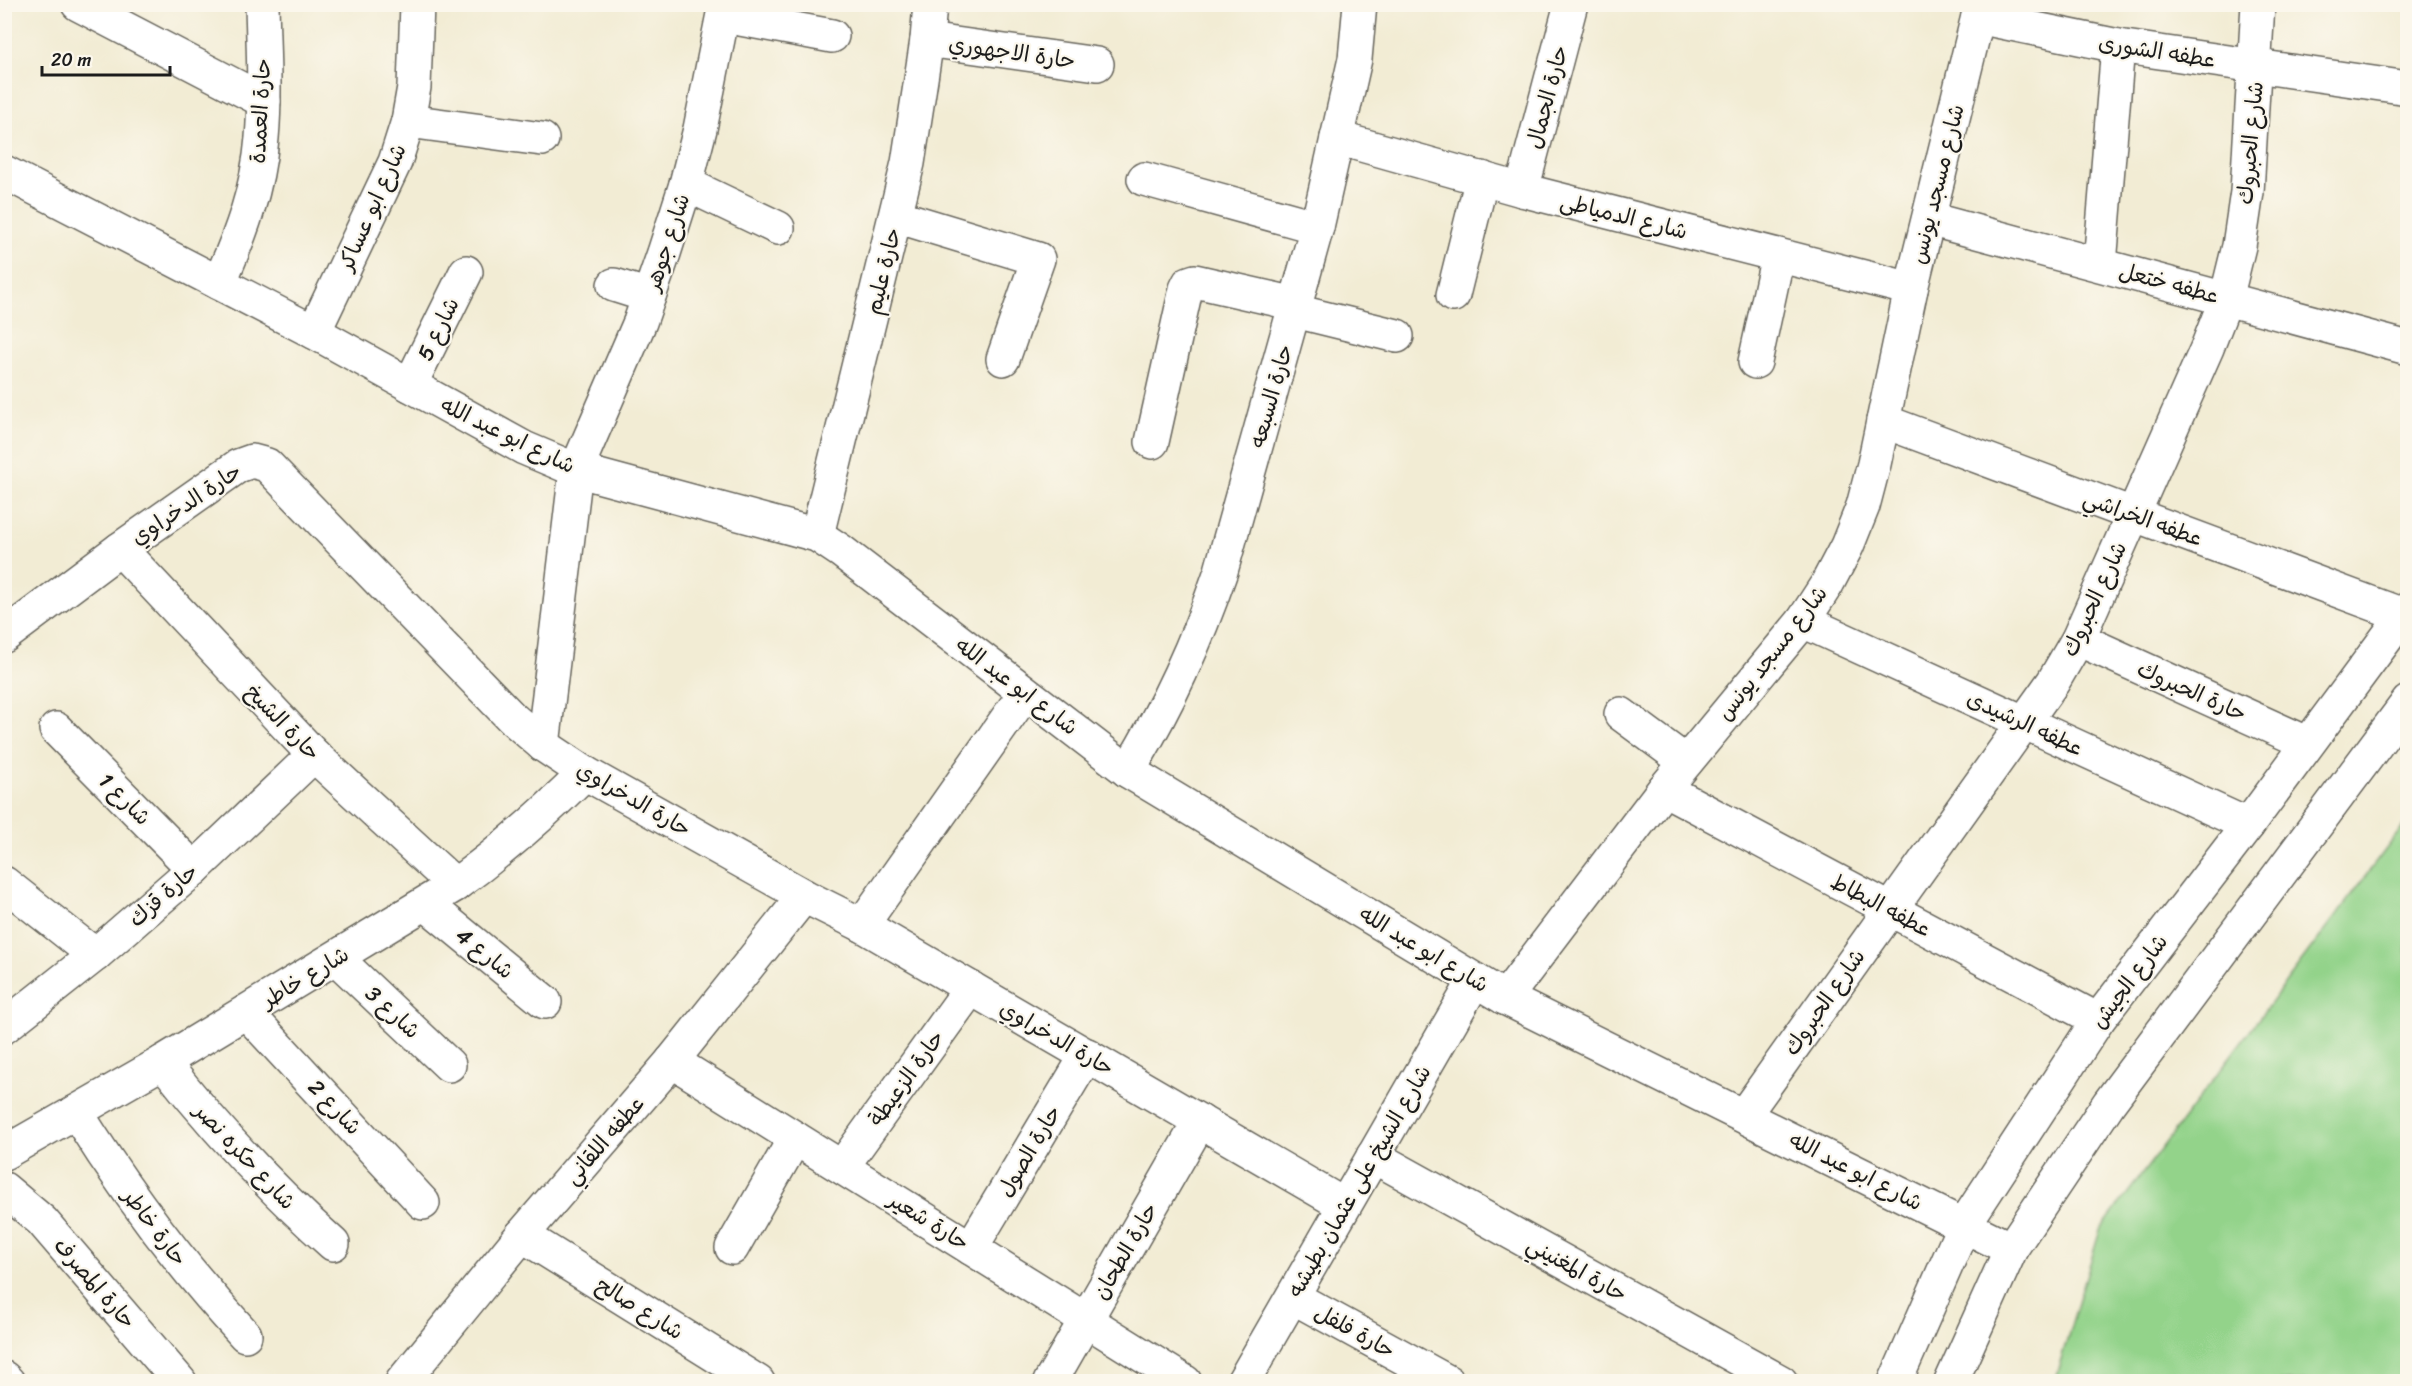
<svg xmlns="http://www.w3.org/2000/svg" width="2412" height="1386" font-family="Sriracha,'Playpen Sans Arabic',sans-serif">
  <rect width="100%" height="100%" fill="#fbf7ec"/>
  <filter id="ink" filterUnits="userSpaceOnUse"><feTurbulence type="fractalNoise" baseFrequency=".0167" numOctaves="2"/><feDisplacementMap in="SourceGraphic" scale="12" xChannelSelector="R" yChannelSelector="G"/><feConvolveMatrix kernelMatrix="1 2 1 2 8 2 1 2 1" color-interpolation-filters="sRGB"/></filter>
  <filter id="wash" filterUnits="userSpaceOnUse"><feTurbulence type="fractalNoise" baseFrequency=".008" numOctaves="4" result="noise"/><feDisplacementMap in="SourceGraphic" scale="24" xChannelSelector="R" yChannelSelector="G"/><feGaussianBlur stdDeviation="1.35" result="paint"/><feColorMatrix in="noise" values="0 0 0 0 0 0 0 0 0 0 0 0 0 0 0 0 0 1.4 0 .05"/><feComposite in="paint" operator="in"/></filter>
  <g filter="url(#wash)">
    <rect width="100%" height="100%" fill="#f2ecd4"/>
    <polygon fill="#93d38a" stroke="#587853" stroke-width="1.5" points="2407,821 2407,1381 2060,1382 2055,1379 2100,1230"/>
  </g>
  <g filter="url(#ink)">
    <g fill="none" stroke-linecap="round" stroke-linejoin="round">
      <defs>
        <g id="minor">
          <polyline points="78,4 264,101"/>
          <polyline points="724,16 832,36"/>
          <polyline points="1978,17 2118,46 2408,88"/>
          <polyline points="927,40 1097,64"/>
          <polyline points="408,121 542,139"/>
          <polyline points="1337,138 1522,190 1911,289"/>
          <polyline points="4,172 314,332 524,448 576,470 817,535 841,551 1128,771 1505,998 2011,1249 1951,1382"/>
          <polyline points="1144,179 1317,227"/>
          <polyline points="686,184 778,228"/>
          <polyline points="1522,190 1571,4"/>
          <polyline points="896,216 1038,259 1003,359"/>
          <polyline points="1929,219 2408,348"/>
          <polyline points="2100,264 2118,46"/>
          <path d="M219,283C240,237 258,189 262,138C266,94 263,49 262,4"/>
          <polyline points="614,285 649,296"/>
          <polyline points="1453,295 1482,178"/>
          <polyline points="1295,311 1397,336"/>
          <polyline points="314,332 395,162 408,121 414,87 417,4"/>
          <polyline points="1755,362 1778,255"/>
          <polyline points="410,385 466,272"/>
          <polyline points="1883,421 2403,615"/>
          <polyline points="1152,442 1186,289 1189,283 1195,281 1296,304"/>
          <polyline points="817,535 908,163 927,40 930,4"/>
          <polyline points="120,549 314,755 455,885"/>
          <polyline points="1803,621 2248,825"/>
          <polyline points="4,636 120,549 238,466 252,461 267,465 512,718 543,745 585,773 804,896 862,925 1344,1205"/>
          <polyline points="2078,639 2307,743"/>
          <polyline points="1621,714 1686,762"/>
          <polyline points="56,729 194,869"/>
          <polyline points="543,745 576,470 640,322 664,253 686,184 700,129 725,4"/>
          <path d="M1128,771C1168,705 1196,644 1221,571L1317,227L1355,59L1360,4"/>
          <polyline points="1664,789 2098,1020"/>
          <polyline points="4,883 95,955"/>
          <polyline points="426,904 545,1002"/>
          <polyline points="862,925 1025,693"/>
          <polyline points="336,958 449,1065"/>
          <polyline points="1505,998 1664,789 1803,621 1827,584 1847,546 1863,506 1874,464 1911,289 1981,4"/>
          <polyline points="246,1012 423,1203"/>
          <polyline points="4,1027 95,955 194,869 314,755"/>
          <polyline points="672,1061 1185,1382"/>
          <path d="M163,1062C216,1130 269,1187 333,1244"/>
          <path d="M76,1112C126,1192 181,1266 245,1335"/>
          <polyline points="1744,1115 2053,682 2078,639 2207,348 2226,299 2239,246 2247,192 2258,4"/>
          <path d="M4,1153L163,1062L455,885C502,851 544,814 585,773"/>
          <polyline points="1373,1156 1781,1382"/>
          <polyline points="842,1167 971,988"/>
          <polyline points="4,1189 42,1221 180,1382"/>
          <polyline points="522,1235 758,1382"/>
          <polyline points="732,1248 795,1138"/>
          <polyline points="971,1248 1087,1055"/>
          <polyline points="1293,1297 1448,1382"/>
          <polyline points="402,1382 522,1235 672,1061 804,896"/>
          <polyline points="1050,1382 1200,1121"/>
          <polyline points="1243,1382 1475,980"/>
        </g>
        <g id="major">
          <polyline points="2011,1249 2109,1103 2408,702"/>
          <polyline points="4,1378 8,1382"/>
          <polyline points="1895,1382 1964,1225 2098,1020 2248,825 2408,609"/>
        </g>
      </defs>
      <use href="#minor" stroke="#67655c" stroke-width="36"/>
      <use href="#major" stroke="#67655c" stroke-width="36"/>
      <use href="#minor" stroke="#fff" stroke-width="33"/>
      <use href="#major" stroke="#fff" stroke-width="33"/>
    </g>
  </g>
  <g text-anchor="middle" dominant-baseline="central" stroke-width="4.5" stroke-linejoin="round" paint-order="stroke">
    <g font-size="22" fill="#1c1c1c" stroke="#fbf7ec">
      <text transform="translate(2157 51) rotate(9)">عطفه الشورى</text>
      <text transform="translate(1012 52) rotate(8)">حارة الاجهوري</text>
      <text transform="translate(1547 97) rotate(-75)">حارة الجمال</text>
      <text transform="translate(260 111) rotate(-87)">حارة العمدة</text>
      <text transform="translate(2250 143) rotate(-85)">شارع الحبروك</text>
      <text transform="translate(1937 184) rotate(-76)">شارع مسجد يونس</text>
      <text transform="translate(372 207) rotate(-66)">شارع ابو عساكر</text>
      <text transform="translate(1624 216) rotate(14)">شارع الدمياطى</text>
      <text transform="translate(667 242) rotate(-72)">شارع جوهر</text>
      <text transform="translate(883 271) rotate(-76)">حارة عليم</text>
      <text transform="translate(2169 283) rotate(15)">عطفه ختعل</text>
      <text transform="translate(438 329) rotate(-64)">شارع 5</text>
      <text transform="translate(1271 396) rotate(-74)">حارة السبعه</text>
      <text transform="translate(508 435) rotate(26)">شارع ابو عبد الله</text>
      <text transform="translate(186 504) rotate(-34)">حارة الدخراوي</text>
      <text transform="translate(2143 518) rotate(20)">عطفه الخراشي</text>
      <text transform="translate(2094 599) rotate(-65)">شارع الحبروك</text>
      <text transform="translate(1772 653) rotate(-52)">شارع مسجد يونس</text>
      <text transform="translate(1017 686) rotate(37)">شارع ابو عبد الله</text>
      <text transform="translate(2192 691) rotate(24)">حارة الحبروك</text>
      <text transform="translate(283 722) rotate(46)">حارة الشيخ</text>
      <text transform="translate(2025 723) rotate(25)">عطفه الرشيدى</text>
      <text transform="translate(125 799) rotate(45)">شارع 1</text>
      <text transform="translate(634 799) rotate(30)">حارة الدخراوي</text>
      <text transform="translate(163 895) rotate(-41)">حارة قزك</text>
      <text transform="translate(1881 905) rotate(28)">عطفه البطاط</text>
      <text transform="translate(1424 949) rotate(31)">شارع ابو عبد الله</text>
      <text transform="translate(485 953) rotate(39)">شارع 4</text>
      <text transform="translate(305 977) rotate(-31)">شارع خاطر</text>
      <text transform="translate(2129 981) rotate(-53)">شارع الجيش</text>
      <text transform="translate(1824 1002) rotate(-55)">شارع الحبروك</text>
      <text transform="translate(393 1012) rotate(43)">شارع 3</text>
      <text transform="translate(1057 1038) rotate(30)">حارة الدخراوي</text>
      <text transform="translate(906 1078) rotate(-54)">حارة الزعيطة</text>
      <text transform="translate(335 1107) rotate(47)">شارع 2</text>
      <text transform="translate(604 1140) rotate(-49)">عطفه اللقاني</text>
      <text transform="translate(1029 1151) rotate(-59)">حارة الصول</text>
      <text transform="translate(245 1156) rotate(47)">شارع حكره نصر</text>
      <text transform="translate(1856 1171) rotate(27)">شارع ابو عبد الله</text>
      <text transform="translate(1359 1181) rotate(-60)">شارع الشيخ على عثمان بطيشه</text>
      <text transform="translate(929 1221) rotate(32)">حارة شعير</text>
      <text transform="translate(155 1227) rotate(53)">حارة خاطر</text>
      <text transform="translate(1125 1251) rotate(-60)">حارة الطحان</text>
      <text transform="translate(1577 1269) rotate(29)">حارة المغنيني</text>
      <text transform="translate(95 1283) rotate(49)">حارة المصرف</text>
      <text transform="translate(640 1308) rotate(32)">شارع صالح</text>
      <text transform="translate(1355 1331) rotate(29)">حارة فلفل</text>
    </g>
  </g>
  <rect width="2412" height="1386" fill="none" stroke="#fbf7ec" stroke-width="24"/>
  <path d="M42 66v9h128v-9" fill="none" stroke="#1c1c1c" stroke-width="3"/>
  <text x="51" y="66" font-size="18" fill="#1c1c1c" stroke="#fbf7ec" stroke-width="4.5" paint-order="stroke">20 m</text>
</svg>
